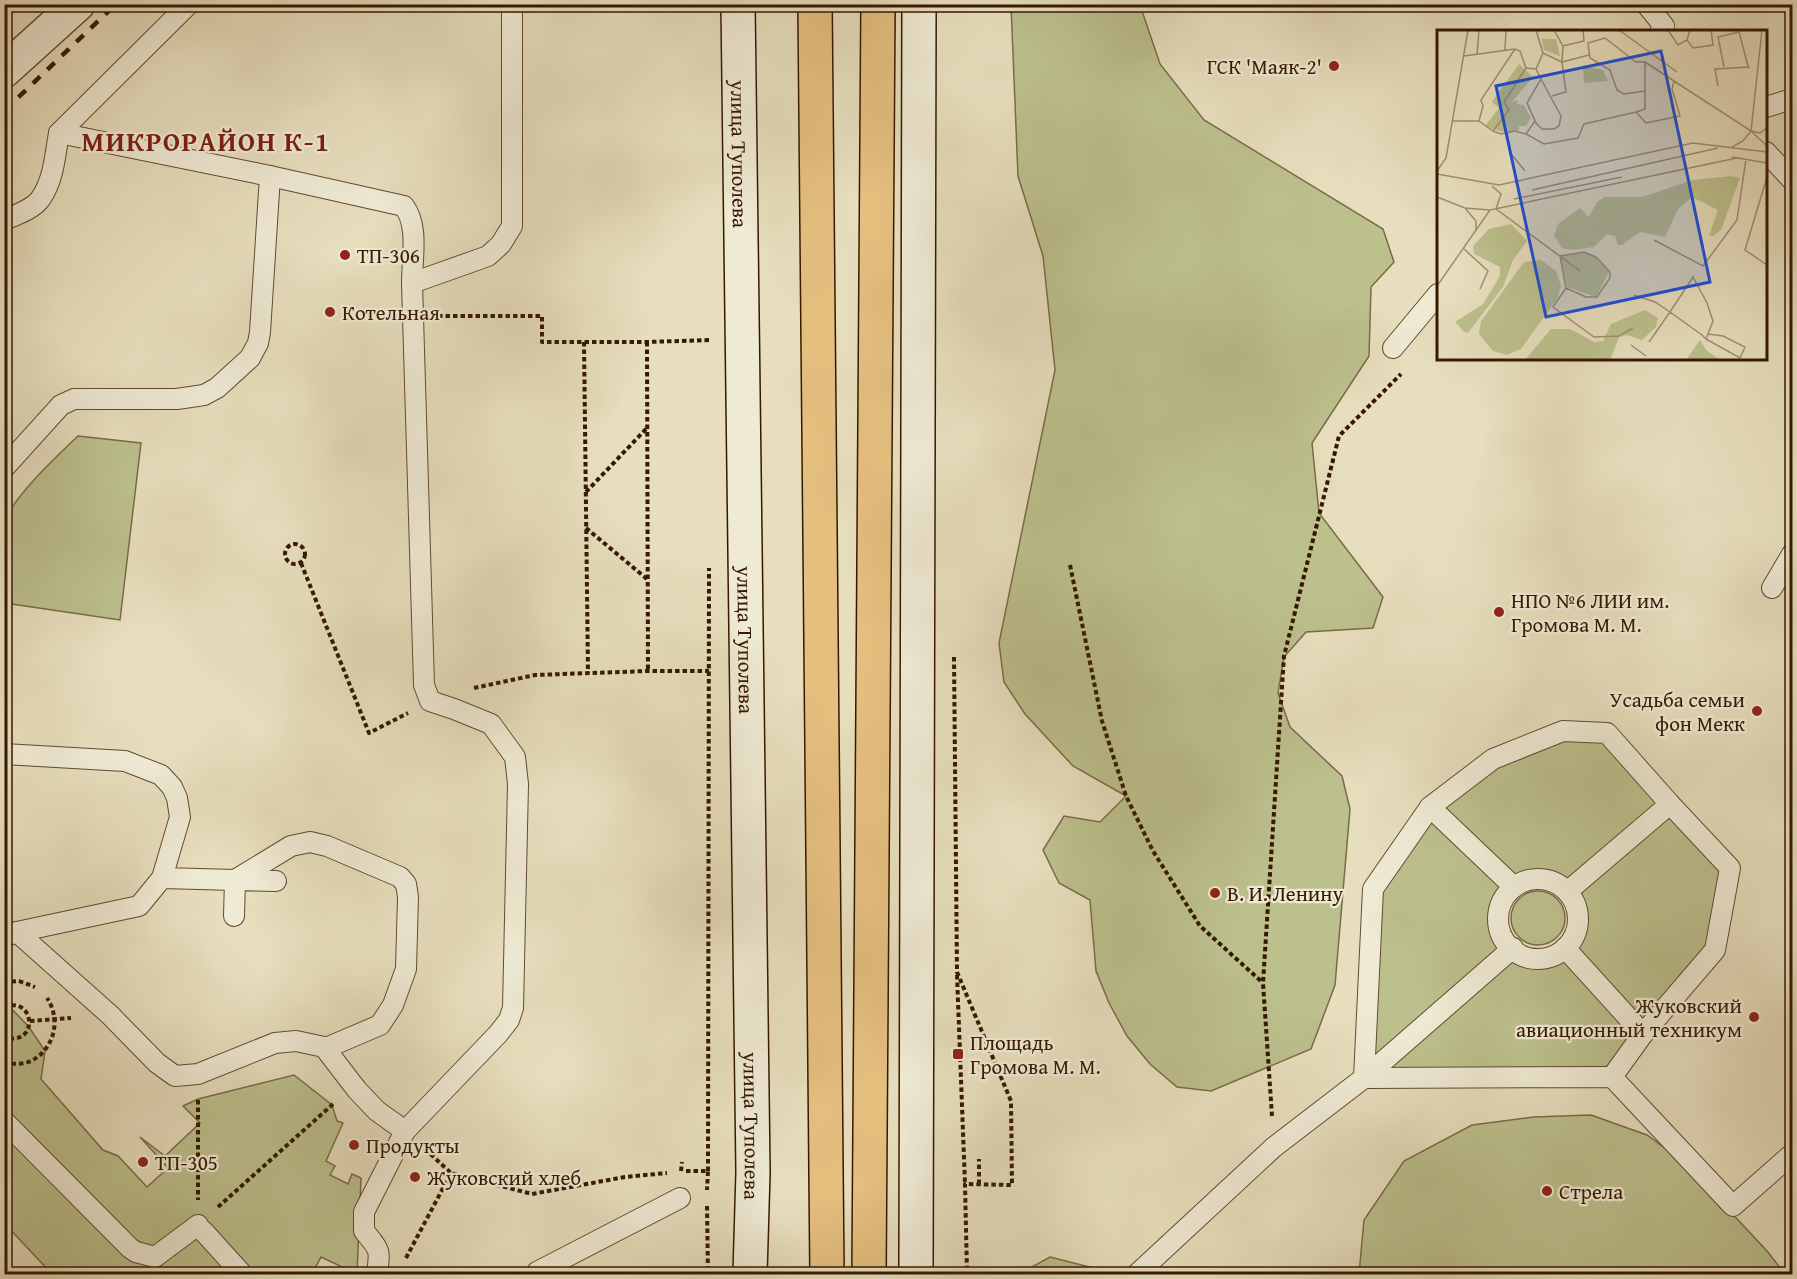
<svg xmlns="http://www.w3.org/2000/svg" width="1797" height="1279" font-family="'Gentium Book Plus',serif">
  <rect width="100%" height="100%" fill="#e7debd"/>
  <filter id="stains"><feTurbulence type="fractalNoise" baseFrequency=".00333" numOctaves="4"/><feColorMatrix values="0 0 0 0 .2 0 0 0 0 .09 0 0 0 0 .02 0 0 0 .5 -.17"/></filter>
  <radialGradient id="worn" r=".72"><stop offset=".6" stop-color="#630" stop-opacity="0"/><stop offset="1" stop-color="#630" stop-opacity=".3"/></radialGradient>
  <g fill="#bcc08d" stroke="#796c47" stroke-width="1.5">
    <polygon points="1011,5 1140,5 1160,64 1204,120 1383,229 1394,262 1371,287 1369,356 1312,443 1319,513 1383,597 1373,628 1306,632 1284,657 1278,693 1290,727 1342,776 1350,809 1335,985 1311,1049 1211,1091 1177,1087 1150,1064 1127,1036 1109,1003 1096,971 1090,900 1059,883 1043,850 1064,816 1100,822 1126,796 1073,766 1025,714 1004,682 999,643 1055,370 1043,256 1018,176"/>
    <path d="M78,436L141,443L120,620L5,603L4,522C15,495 56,457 78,436Z"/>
    <path d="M1565,734L1605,736L1665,804L1567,888C1551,873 1533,873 1514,882L1436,807L1495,760Z"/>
    <path d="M1669,808L1726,870L1710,951L1641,1028L1570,949C1582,929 1582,919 1576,897Z"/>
    <path d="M1430,810L1512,887C1494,909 1491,919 1505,945L1366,1073L1375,889Z"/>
    <circle cx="1538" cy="918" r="27"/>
    <path d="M1565,951L1639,1033L1611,1075L1368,1076L1512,952C1530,966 1547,965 1565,951Z"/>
    <polygon points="5,1002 29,1027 45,1051 41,1079 103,1150 118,1156 147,1187 168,1168 140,1137 165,1156 200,1123 183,1106 198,1099 294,1075 332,1105 337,1121 343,1123 326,1161 335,1166 330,1175 348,1184 352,1174 361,1178 357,1274 321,1257 312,1274 52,1274 5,1224"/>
    <polygon points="1591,1115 1647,1135 1685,1163 1767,1251 1785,1274 1359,1274 1364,1220 1404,1161 1472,1125 1534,1117"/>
    <polygon points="1050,1257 1101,1270 1106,1274 1019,1274"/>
  </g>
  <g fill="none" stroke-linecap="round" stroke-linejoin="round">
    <defs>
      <g id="lane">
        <path d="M189,4L59,133L270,176L404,206C419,226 412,258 412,283"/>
        <polyline points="1646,4 1664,26 1660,32"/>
        <polyline points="1766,107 1792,99"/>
        <polyline points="1766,152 1792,180"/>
        <path d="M4,220C16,215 34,209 41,198C54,179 55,155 59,133"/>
        <polyline points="1393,348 1438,294"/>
        <polyline points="4,468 61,405 74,399 177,399 204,395 217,388 250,358 258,343 260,332 270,176"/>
        <polyline points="1772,588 1792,554"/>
        <polyline points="4,754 125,761 161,775 172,787 177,798 180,817 162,878"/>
        <polyline points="1430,807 1514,887"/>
        <circle cx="1538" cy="919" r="40"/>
        <polyline points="1568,891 1670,804"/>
        <polyline points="234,916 235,880 276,881"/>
        <polyline points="17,932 139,906 162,878 235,880 291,846 310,842 327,846 400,877 406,884 408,897 406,969 393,1005 380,1025 326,1048"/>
        <polyline points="4,937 17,932 110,1015 157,1063 175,1076 198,1074 275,1043 296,1041 324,1047 357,1090 377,1111 405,1131 498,1034 509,1020 513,1008 518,784 515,757 491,724 454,709 430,701 424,685 412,283 488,256 501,244 512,226 512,4"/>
        <polyline points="1565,948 1643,1034"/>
        <polyline points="1364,1078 1373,889 1430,807 1493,759 1563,731 1607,733 1670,804 1730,868 1715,950 1643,1034 1612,1077"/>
        <polyline points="1364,1078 1612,1077 1733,1206 1792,1154"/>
        <polyline points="4,1121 130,1248 136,1252 155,1257 198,1225 198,1227 204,1232 242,1274"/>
        <polyline points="537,1272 680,1198"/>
        <path d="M377,1274C380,1249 381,1252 364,1231V1212L405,1131"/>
        <polyline points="1137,1274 1274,1147 1364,1078 1513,948"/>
      </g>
      <polyline id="street" points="4,71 78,4"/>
      <g id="secondary">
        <path id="s1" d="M738,4L753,1172L750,1274"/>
        <polyline points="916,1274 919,4"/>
      </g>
      <g id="primary">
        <polyline points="815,4 827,1274"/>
        <polyline points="869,1274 878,4"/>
      </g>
    </defs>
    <use href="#lane" stroke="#624a30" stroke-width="22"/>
    <use href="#street" stroke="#624a30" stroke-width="36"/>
    <use href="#secondary" stroke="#361801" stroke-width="36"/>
    <use href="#primary" stroke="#361801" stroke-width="36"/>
    <g stroke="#361801" stroke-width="4" stroke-dasharray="4.5 3" stroke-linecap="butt">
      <polyline points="438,316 542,316 542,342 647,342 710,340"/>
      <polyline points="584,342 588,673"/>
      <polyline points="647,342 648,671"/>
      <polyline points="586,492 646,429"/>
      <polyline points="586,528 647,579"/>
      <circle cx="295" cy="554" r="10"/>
      <polyline points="301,563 369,733 408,713"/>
      <polyline points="1070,565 1102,721 1126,796 1153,851 1200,926 1262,982"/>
      <polyline points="954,657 957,972 1011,1101 1012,1185 965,1184 967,1274"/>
      <polyline points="474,688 535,675 648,671 709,671"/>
      <polyline points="957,975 965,1184"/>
      <polyline points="4,982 19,981 35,987"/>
      <path d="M4,1007C36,995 39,1048 4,1037"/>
      <polyline points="30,1021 71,1018"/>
      <path d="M4,1063C14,1064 24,1065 33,1060C55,1047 61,1019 47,998"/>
      <polyline points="198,1100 198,1200"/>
      <polyline points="1272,1116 1263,983 1284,656 1339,436 1401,374"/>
      <polyline points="425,1149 451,1173"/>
      <polyline points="681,1171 682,1162"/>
      <polyline points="686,1171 708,1171 707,1190"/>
      <polyline points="708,1171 709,568"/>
      <polyline points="979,1184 979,1159"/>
      <polyline points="707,1206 708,1274"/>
      <polyline points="218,1207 333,1104"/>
      <polyline points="406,1258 451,1173 532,1194 625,1177 667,1173"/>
    </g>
    <use href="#lane" stroke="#efead4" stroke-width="20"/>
    <use href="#street" stroke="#efead4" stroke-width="33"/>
    <use href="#secondary" stroke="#efead4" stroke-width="33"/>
    <use href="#primary" stroke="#e4bf7e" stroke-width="33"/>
    <polyline stroke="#361801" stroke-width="4.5" stroke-dasharray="10 10" stroke-linecap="butt" points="4,111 116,4"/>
  </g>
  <g fill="#8f2418" stroke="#efead4" stroke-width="2">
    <circle cx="1334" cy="66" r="6"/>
    <circle cx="345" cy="255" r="6"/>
    <circle cx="330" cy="312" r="6"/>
    <circle cx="1499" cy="612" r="6"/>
    <circle cx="1757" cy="711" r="6"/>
    <circle cx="1215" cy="893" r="6"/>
    <circle cx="1754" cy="1017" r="6"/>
    <rect x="952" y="1048" width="12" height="12" rx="3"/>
    <circle cx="354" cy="1145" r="6"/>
    <circle cx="143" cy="1162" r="6"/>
    <circle cx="415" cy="1177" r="6"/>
    <circle cx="1547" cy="1191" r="6"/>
  </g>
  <g text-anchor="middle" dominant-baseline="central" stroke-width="4.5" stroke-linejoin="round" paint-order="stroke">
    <g font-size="21" fill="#361801" stroke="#efead4" text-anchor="start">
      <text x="1322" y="66" text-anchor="end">ГСК 'Маяк-2'</text>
      <text x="357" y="255">ТП-306</text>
      <text x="342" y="312">Котельная</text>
      <text x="1511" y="600">НПО №6 ЛИИ им.<tspan x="1511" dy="24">Громова М. М.</tspan></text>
      <text x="1745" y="699" text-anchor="end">Усадьба семьи<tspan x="1745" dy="24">фон Мекк</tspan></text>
      <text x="1227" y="893">В. И. Ленину</text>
      <text x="1742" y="1005" text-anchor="end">Жуковский<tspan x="1742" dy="24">авиационный техникум</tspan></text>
      <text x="970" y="1042">Площадь<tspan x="970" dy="24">Громова М. М.</tspan></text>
      <text x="366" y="1145">Продукты</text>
      <text x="155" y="1162">ТП-305</text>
      <text x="427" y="1177">Жуковский хлеб</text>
      <text x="1559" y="1191">Стрела</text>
    </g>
    <g font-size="21" fill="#361801" stroke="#efead4">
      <text stroke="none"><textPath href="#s1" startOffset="150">улица Туполева</textPath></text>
      <text stroke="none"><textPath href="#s1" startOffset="636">улица Туполева</textPath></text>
      <text stroke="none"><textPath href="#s1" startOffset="1122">улица Туполева</textPath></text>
    </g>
    <g font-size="27" font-weight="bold" letter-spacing="1.5" fill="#7a1f14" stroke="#efead4">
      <text x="206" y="141">МИКРОРАЙОН К-1</text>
    </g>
  </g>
  <g transform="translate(1437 30)">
    <rect width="330" height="330" fill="#e7debd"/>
    <path d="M105,9H119L123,26L107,20ZM82,34L96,47L75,72L81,70L80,74L87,75L94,88L89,96H82V100L70,102L71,97L67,96L68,103L48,96L62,78L55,72ZM146,36L166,40L171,51L147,53ZM294,146L303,148L284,200L276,206H272L281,180L255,167L241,179L228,207L203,202L185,215H181L178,206L170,204L157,217L134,220L125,218L117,206L121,194L143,178L152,187L160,172L168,167H205L256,150ZM74,194L90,211L76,230L66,257L31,303L27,302L18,292L46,274L63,246V237L37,224L36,216L52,199ZM147,222L159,227L172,242L159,267L130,257L123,226ZM104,230L119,241L124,256L120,269L84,319L70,325L56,321L42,304L44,291L87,232ZM208,280L221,288L219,297L205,310L190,305L182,307L173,330H88L114,299H133L157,312L166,311L174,294ZM263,310L269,320L283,330H249Z" fill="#bcc08d"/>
    <path fill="none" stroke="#a08f72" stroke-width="1.5" d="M99,0L106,23M117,0L126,16L147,11L146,0M182,0L240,42M231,0L241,15L250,10L253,0M250,10L256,18L276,15L274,0M126,16L125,32L152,25M68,20L69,0M40,25L42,0M27,26L78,19L83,21L89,38M208,32H199L168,8L151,13L153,28L173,40L180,60L187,64L208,61M287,37L281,7L302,2L311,36M89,38L99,39L104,49L90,73L98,91L89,104L107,114L141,108L147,94L199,82L209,93L243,86L235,59L237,51L314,101L323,103L330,98M99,39L106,23L125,32L129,62L115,66M281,56L278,39L313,37M199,82L208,79V32L237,51M16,91H42L56,101L72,80L67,72L89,38M42,91L46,76L44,70L78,19M98,92L105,99H117L122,96L124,86L104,49M56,101L64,104L78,101L89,104M314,101L325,0M295,117L306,111L314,101L330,116M75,125L88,141M295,127L330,133M0,141L9,128L31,0M0,144L62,155L256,113L330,122M330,147L308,220L330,235M55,156L64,164L59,179M95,160L281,118M0,167L28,178L53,180L300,128M77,169L185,147M28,178L39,191V201M59,179L143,241M217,210L266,236L300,190L309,129M27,219L51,241L43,259M123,226L129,258L116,277L157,307L182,306L196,298M123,226L147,222L159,227L173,242V248L160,267H149L129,258M0,256L53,180M197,265L218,272L233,282L265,305L269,309L276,291L270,273L256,247L233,282L212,312M269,309L303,328L308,317L286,306L271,304M194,315L209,326"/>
    <path fill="#1d4ed8" fill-opacity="0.15" stroke="#1d4ed8" stroke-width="3" d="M224,21L273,252L109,287L59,56Z"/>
    <rect width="330" height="330" fill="none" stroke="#361801" stroke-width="3"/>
  </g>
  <rect width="1797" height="1279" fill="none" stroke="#e7debd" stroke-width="24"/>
  <rect x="6" y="6" width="1785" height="1267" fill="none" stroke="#361801" stroke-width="3"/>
  <rect x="12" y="12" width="1773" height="1255" fill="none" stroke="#361801" stroke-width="1.5"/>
  <rect width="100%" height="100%" filter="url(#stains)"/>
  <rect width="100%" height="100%" fill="url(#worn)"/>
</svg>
